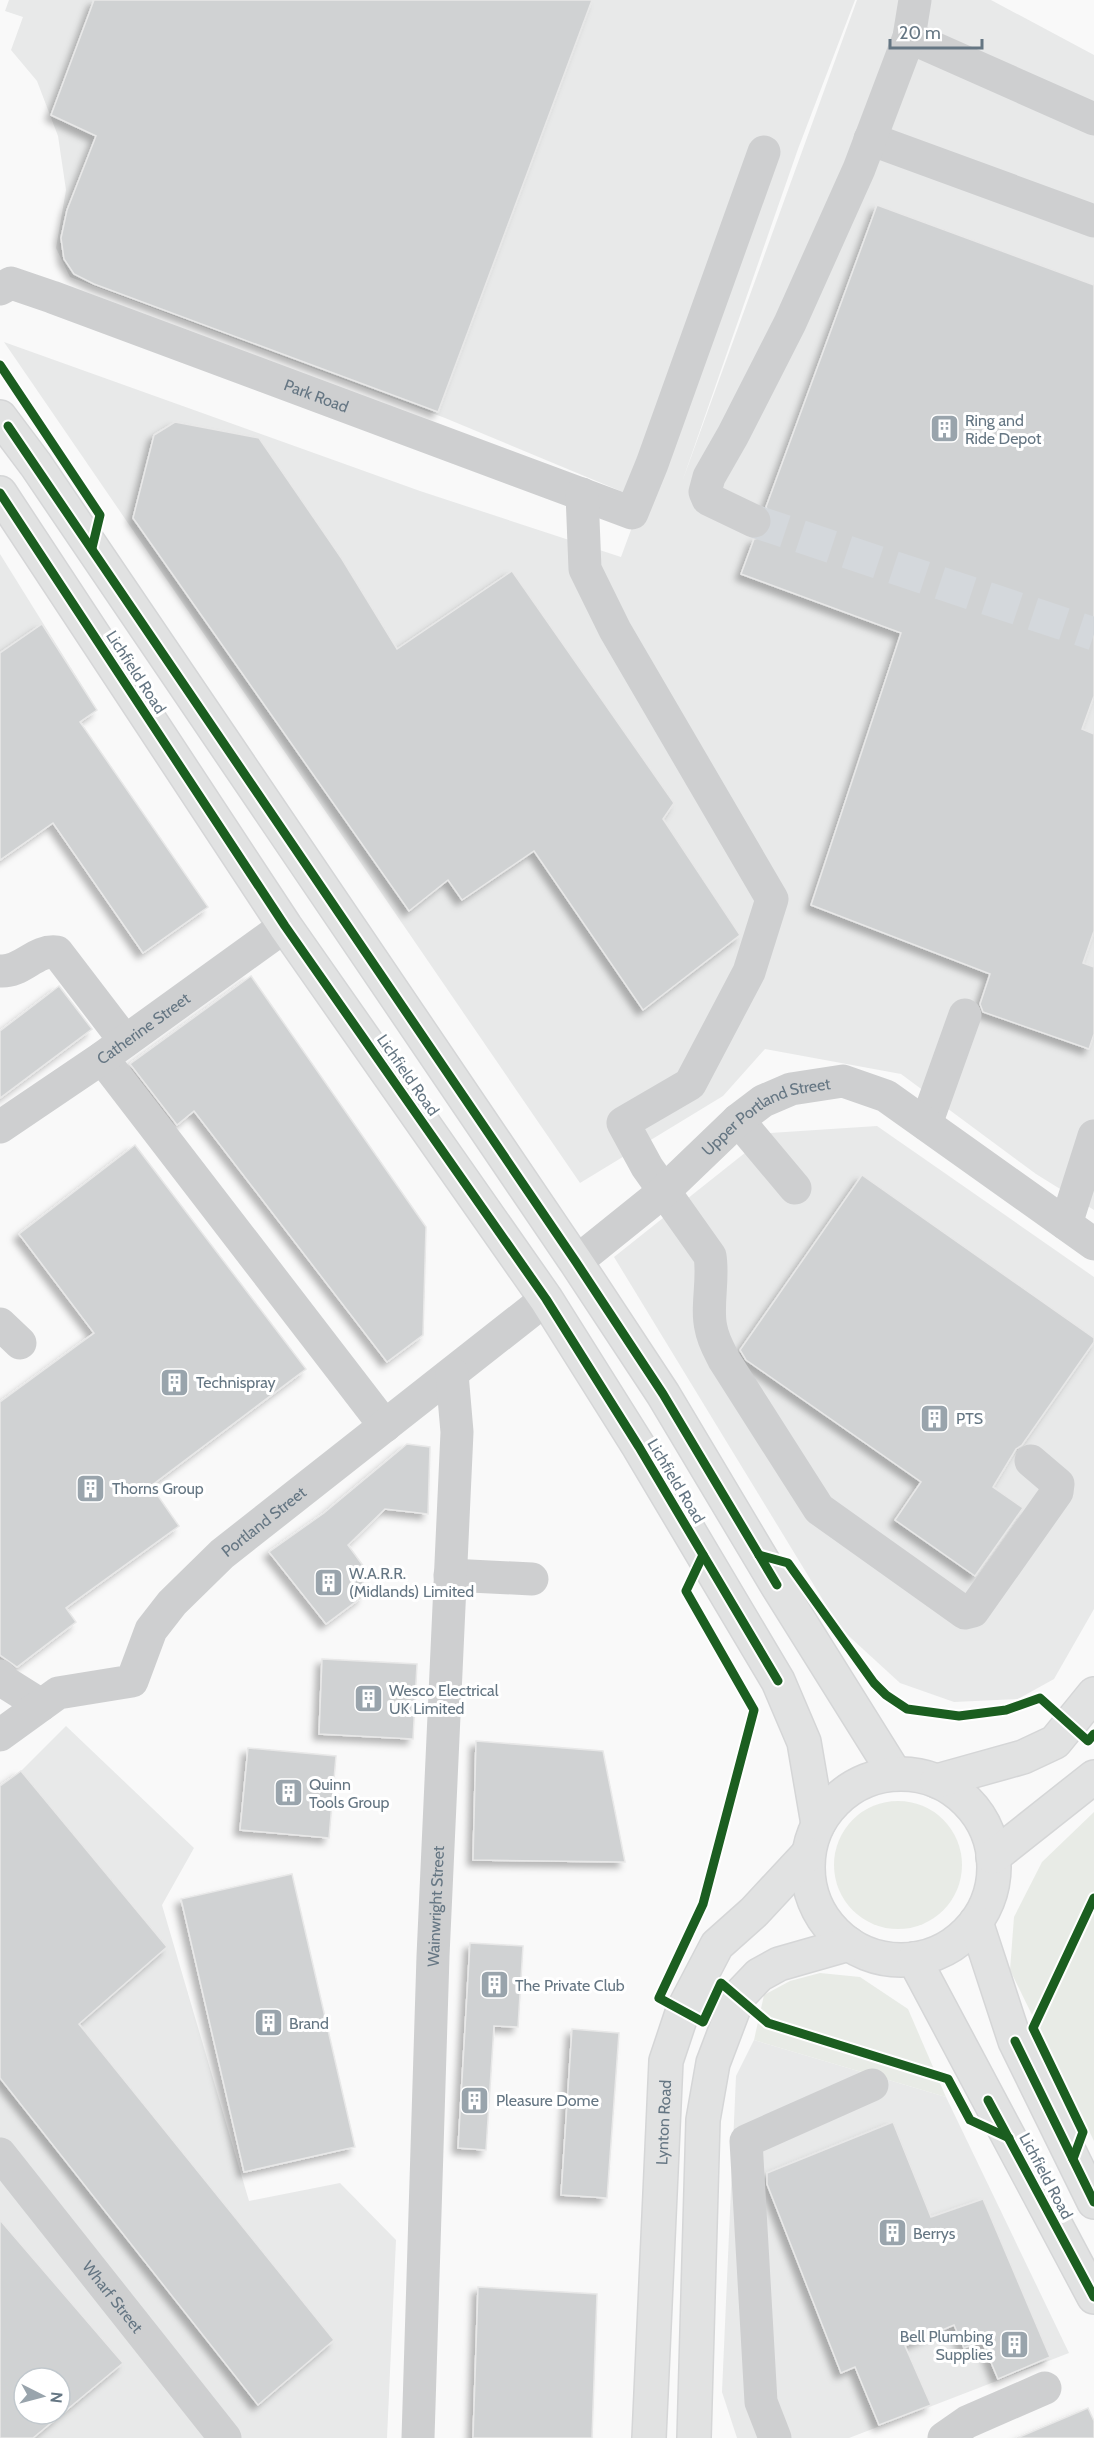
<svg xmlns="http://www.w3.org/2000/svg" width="1094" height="2438" font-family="Cabin,sans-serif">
  <defs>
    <filter id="shadow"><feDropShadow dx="-5.5" dy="5.5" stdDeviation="3" flood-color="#0004"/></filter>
  </defs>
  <rect width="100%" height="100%" fill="#f9f9f9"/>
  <g fill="#e8e9e9" fill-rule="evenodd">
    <polygon points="9,0 855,0 798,149 682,482 857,0 991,0 1094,55 1094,1210 1036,1174 901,1074 765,1049 723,1096 580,1183 4,342 420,491 621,557 642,500 445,418 70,277 56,248 66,190 58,136 37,81 11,50 23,17 5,11"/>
    <polygon points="0,554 97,710 0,778"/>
    <polygon points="877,1126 1094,1277 1094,1609 1054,1679 1018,1699 954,1702 900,1683 840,1628 614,1257 770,1133"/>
    <path d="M66,1726L194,1848L162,1905L249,2201L340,2183L396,2240L387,2438H0V1786L21,1771ZM24,2378H60V2414H24Z"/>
    <polygon points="754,2040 946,2097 1069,2353 849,2438 737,2438 722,2392 736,2076"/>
  </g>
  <g fill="#e8ebe6">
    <circle cx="898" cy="1865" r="64"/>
    <polygon points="1094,1812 1094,2141 1010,1970 1014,1917 1042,1862"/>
    <polygon points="820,1973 860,1977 908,2009 946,2097 754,2040 764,1995 790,1981"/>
  </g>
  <g fill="#d0d2d3" stroke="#e8e8e8" stroke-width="1.5" fill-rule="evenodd" filter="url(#shadow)">
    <polygon points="94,0 592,0 438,412 94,284 74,274 64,259 61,238 67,210 96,136 51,115"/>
    <polygon points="877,205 1094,285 1094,696 1082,729 1094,734 1094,931 1083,963 1094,967 1094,1034 1089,1049 983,1012 980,1004 990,974 811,905 901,633 741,574 754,539 764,537 771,529 773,519 766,507"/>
    <polygon points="175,422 259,438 342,559 397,649 512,571 674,803 663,819 740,935 643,1010 534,851 462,900 448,880 409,911 133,518 154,435"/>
    <polygon points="42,624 97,710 80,722 208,907 143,953 53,823 0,860 0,653"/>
    <polygon points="251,976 426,1227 423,1335 387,1362 194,1111 177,1125 130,1064"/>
    <polygon points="59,986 92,1029 0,1098 0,1031"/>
    <polygon points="135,1145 306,1369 151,1486 179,1526 66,1608 76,1622 17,1667 0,1655 0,1402 94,1333 19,1234"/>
    <polygon points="862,1175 1094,1338 1094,1342 1022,1445 1016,1449 993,1487 1023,1508 975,1576 895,1520 921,1482 746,1360 740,1350"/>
    <polygon points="407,1444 430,1447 428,1514 385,1509 348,1545 364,1567 362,1597 326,1624 269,1552 324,1513"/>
    <polygon points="322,1659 417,1664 413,1739 319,1734"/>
    <polygon points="476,1741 603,1751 625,1862 473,1860"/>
    <polygon points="248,1748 336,1756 329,1838 240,1830"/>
    <polygon points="21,1771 167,1947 79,2024 334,2340 258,2405 0,2078 0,1786"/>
    <polygon points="292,1874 355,2147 244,2172 181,1899"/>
    <polygon points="470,1943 523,1946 518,2027 494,2026 486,2150 458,2148"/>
    <polygon points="572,2029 619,2033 607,2198 561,2195"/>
    <polygon points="893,2122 931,2217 983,2199 1050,2357 998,2379 982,2341 964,2348 954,2325 905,2346 931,2405 879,2425 855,2367 841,2373 767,2184 767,2173"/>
    <path d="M0,2220L123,2363L33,2438H0ZM24,2378H60V2414H24Z"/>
    <polygon points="478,2287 597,2294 592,2438 473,2438"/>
    <polygon points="1088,2408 1094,2421 1094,2438 1017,2438"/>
  </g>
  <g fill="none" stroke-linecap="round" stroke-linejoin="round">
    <polyline stroke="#d4d8dc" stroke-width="33" stroke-dasharray="33 16" stroke-linecap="butt" points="754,521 1094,634"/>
    <defs>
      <g id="major">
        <polyline points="0,417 36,465 576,1262 663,1394 777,1585 895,1774"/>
        <polyline points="0,493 285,926 546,1299 639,1447 778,1681 804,1742 818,1824"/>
        <circle cx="901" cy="1867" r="93"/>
        <polyline points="937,1781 1023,1757 1055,1742 1094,1694"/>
        <polyline points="993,1857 1094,1777"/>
        <polyline points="976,1922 1015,2041 1094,2202"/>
        <polyline points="914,1959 1094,2297"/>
        <path id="s7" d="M649,2438L666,2061L683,2010L717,1945L754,1912L808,1854"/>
        <polyline points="694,2438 703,2120 713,2063 738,1997 759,1975 779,1964 849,1944"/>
      </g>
    </defs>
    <use href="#major" stroke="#d5d6d7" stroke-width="36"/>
    <g stroke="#cecfd0" stroke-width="33">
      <polyline points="909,37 1094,119"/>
      <polyline points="870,139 1094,221"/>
      <path id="s1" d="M0,289L11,283L52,297L632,513L652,464L764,152"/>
      <path d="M582,494L585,569L615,630L772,899L749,972L690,1084L623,1123L647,1167L710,1256C714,1279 706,1307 711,1328C713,1340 719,1350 724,1360L819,1509L965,1613L973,1611L1057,1492L1058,1484L1031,1461"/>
      <polyline points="754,521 708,499 705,492 709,477 733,435 790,323 859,169 909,37 915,0"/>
      <path d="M0,971C22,973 35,949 57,952L125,1041"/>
      <polyline points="102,1058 385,1426"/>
      <polyline points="738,1120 795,1188"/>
      <polyline points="926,1124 965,1015"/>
      <path id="s2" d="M0,1127L102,1058L285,926"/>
      <polyline points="1066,1224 1094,1136"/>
      <path id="s3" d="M576,1262L663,1192L738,1120L763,1101L791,1089L843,1081L886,1096L1094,1244"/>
      <polyline points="0,1324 20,1343"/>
      <polyline points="450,1575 532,1579"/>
      <polyline points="0,1676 6,1683 41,1705"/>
      <path id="s4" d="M0,1735L58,1693L132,1681L151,1630L172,1603L222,1554L546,1299"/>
      <path id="s5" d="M0,2154L225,2438"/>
      <path id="s6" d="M418,2438L433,1956L457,1432L452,1374"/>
      <polyline points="775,2438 761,2402 746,2141 872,2085"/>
      <polyline points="944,2438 967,2422 1045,2388"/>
    </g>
    <use href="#major" stroke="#e1e2e2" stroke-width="33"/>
    <defs>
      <g id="cycleway">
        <polyline points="0,365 100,515 92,548"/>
        <polyline points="8,426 576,1262 663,1394 777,1585"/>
        <polyline points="0,493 285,926 546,1299 639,1447 778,1681"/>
        <polyline points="703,1555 686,1591 754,1710 703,1904 659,1998 703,2022 721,1983 768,2023 948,2079 970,2120 1009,2138"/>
        <polyline points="759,1555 788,1563 874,1683 886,1695 907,1709 959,1716 1006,1710 1040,1698 1088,1741 1094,1734"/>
        <polyline points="1015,2041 1094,2202"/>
        <polyline points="988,2100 1094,2297"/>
        <polyline points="1073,2159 1083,2132 1033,2028 1094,1898"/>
      </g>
    </defs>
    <use href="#cycleway" stroke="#fff" stroke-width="13"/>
    <use href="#cycleway" stroke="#1b5e20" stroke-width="9"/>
  </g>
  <defs>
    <symbol id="building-square" viewBox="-11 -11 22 22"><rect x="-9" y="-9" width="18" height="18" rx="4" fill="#99a4ac" stroke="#fff"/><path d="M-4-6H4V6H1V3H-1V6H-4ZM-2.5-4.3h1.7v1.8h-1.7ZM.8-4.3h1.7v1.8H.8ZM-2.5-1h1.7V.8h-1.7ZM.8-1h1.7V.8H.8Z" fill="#fff"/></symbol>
  </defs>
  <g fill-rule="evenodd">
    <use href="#building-square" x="928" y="412" width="33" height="33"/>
    <use href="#building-square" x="158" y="1366" width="33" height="33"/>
    <use href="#building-square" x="918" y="1402" width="33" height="33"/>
    <use href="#building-square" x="74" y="1472" width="33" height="33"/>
    <use href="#building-square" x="312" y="1566" width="33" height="33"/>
    <use href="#building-square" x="352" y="1682" width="33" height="33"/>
    <use href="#building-square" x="272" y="1776" width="33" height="33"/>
    <use href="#building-square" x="478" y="1968" width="33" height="33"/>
    <use href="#building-square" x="252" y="2006" width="33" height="33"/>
    <use href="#building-square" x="458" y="2084" width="33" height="33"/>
    <use href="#building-square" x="876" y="2216" width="33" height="33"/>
    <use href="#building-square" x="998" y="2328" width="33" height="33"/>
  </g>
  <g text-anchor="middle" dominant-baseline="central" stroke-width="6" stroke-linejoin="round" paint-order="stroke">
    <g font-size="16" fill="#657683" stroke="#fff">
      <text stroke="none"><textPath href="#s1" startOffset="338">Park Road</textPath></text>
      <text transform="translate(136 672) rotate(57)">Lichfield Road</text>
      <text stroke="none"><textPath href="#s2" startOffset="174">Catherine Street</textPath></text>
      <text transform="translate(408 1075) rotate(55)">Lichfield Road</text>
      <text stroke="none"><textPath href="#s3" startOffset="243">Upper Portland Street</textPath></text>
      <text transform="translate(676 1481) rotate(59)">Lichfield Road</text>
      <text stroke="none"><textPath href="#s4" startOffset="358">Portland Street</textPath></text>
      <text stroke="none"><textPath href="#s6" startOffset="532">Wainwright Street</textPath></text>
      <text stroke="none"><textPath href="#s7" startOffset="316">Lynton Road</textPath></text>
      <text transform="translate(1046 2176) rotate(62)">Lichfield Road</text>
      <text stroke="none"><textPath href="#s5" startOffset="182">Wharf Street</textPath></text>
    </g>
    <g font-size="16" fill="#657683" stroke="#fff" text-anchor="start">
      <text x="965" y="420">Ring and<tspan x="965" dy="18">Ride Depot</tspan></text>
      <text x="196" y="1382">Technispray</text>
      <text x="956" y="1418">PTS</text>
      <text x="112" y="1488">Thorns Group</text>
      <text x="349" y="1573">W.A.R.R.<tspan x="349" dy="18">(Midlands) Limited</tspan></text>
      <text x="389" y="1690">Wesco Electrical<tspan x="389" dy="18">UK Limited</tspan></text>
      <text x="309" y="1784">Quinn<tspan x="309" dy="18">Tools Group</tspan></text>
      <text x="515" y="1985">The Private Club</text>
      <text x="289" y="2023">Brand</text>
      <text x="496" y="2100">Pleasure Dome</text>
      <text x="913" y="2233">Berrys</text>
      <text x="993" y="2336" text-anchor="end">Bell Plumbing<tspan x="993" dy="18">Supplies</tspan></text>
    </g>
  </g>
  <g transform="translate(42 2396) rotate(96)"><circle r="28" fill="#ffffff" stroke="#c1c8cd" stroke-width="1.5"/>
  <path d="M0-4.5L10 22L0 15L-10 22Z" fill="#99a4ac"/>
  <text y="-9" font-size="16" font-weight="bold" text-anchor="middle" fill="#657683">N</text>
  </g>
  <path d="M890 39v9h92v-9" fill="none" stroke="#657683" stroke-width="3"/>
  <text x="899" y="39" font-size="18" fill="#657683" stroke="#ffffff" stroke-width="4.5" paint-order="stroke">20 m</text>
</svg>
